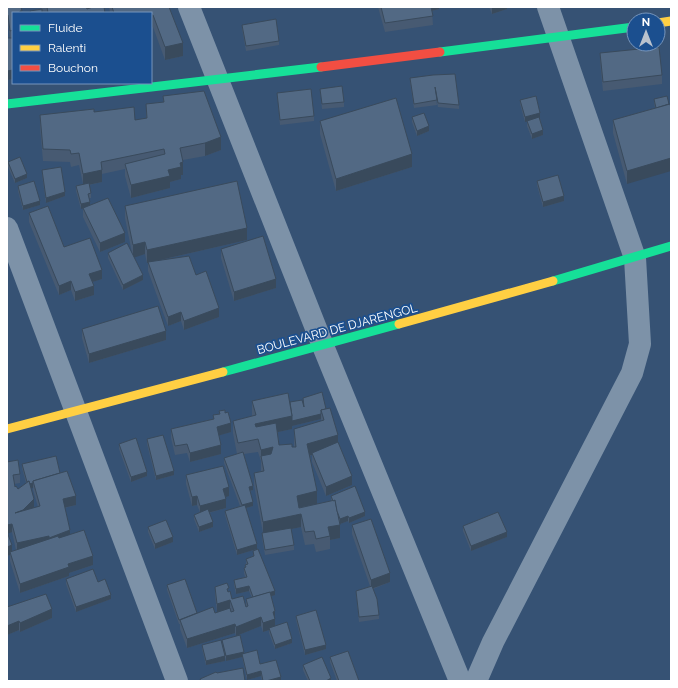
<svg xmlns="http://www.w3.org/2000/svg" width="678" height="688" font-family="Raleway,sans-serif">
  <rect width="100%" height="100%" fill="#365274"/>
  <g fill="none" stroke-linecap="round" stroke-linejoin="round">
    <g stroke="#7d92a8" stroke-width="22">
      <polyline points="189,7 323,346 460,681"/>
      <polyline points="7,228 177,681"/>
      <polyline points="476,681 493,642 632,373 640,344 635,258 548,7"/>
    </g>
    <g stroke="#16e098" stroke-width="9">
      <polyline points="440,52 634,27"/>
      <polyline points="7,104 321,67"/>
      <polyline points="553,281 671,246"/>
      <polyline points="223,372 399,324"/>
    </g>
    <g stroke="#ffcf43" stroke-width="9">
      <polyline points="658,23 671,21"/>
      <polyline points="399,324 553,281"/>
      <polyline points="7,429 223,372"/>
    </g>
    <polyline stroke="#f24e42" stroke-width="9" points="321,67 440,52"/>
  </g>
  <g fill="#475a72" fill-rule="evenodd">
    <polygon points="7,7 22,13 13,13 13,79 7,80 10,38 8,24 7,24"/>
    <polygon points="41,7 86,7 87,9 105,13 30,13 30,11 41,9"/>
    <polygon points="109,7 169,7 183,56 165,60 153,27 151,28 151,13 110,13"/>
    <polygon points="378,7 439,7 439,9 432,11 433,25 385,32"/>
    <polygon points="489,7 507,7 507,9 492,14"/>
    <polygon points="242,25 279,41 279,45 246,51 242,29"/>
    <polygon points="600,53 662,75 662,84 603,91 600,62"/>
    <polygon points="410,78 459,105 459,109 438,107 436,98 437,105 414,108 410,83"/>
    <polygon points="320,89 344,102 344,107 322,109"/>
    <polygon points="277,93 314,116 314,121 280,125"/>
    <polygon points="163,96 221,150 205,156 183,160 183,175 181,175 181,179 170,182 170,188 131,198 125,176 125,169 102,174 102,182 89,185 91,193 91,198 89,198 90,205 125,242 100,252 83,217 83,208 81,209 76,191 76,186 83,184 79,165 71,167 70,162 43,161 40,128 40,115 94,112 135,120 146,119 146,104 163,103"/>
    <polygon points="667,96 627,184 613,133 613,120 655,108 654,103 654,99"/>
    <polygon points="520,100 540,118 543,135 532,139 527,126 527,121 525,122 520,104"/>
    <polygon points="412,117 429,131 417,136 412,122"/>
    <polygon points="320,121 412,167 336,191 320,134"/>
    <polygon points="8,162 27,178 15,183 8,167"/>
    <polygon points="42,170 65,196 46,203 42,175"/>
    <polygon points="537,181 564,201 543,207 537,185"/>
    <polygon points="18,186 40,205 23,210 18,191"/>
    <polygon points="125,206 247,240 152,262 196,275 219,317 184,330 181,321 168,326 148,271 148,262 147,263 145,254 134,257 143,280 123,290 108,258 108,253 132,253 125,218"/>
    <polygon points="29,213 64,247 102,279 92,282 94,295 75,301 71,290 59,295 29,222"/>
    <polygon points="221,249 276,288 234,301 221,258"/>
    <polygon points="82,329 166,340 89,363 82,338"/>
    <path d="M303,398L326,409L352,485L326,496L312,462V455L310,456L317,504L299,508L331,501V496L365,516L349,523L348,521L340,524L339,520L340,538L330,540V549L316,552L314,544L305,545L301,527L291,529L294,545V550L265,555L262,538V533H263L254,485V473L261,471V461L258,452L244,454L253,490L250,491L253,506L246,508L257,549L237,555L225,515V511L240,506L224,463V458L237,454L233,433V421L252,416V401L290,402L303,401ZM321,419V421L294,429V447H292L279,445L278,432L292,429V426Z"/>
    <polygon points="219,411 231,432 219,435 221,454 190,462 187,453 175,455 171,438 171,429 213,419 213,415 219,414"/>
    <polygon points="147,439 174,475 156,480 147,444"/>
    <polygon points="119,444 147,476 131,482 119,449"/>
    <path d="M7,462L20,474V483L14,484L15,487L18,489L26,483L22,468V464L60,473L76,505L65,508L70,534L93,565L69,573V576L20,593L10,561V555L7,556ZM31,488H33V490L38,507L34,508ZM12,532L16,550L12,551L8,533Z"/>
    <polygon points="186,475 229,496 225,497 226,508 209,513 213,527 199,532 194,519 194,515 200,512 197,505 192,506 186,484"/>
    <polygon points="352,525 390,582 373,589 379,615 379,619 359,622 356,591 370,586 352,534"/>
    <polygon points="463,526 507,537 471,551 463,531"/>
    <polygon points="148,527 173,542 155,549 148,532"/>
    <polygon points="253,551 275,595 271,596 275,611 275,626 292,643 275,649 269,633 269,630 263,632 261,626 236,636 235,633 187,648 180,629 180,624 179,624 167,590 167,585 197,614 215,613 217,612 215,596 215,587 229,592 232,599 246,607 246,599 252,598 249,591 236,594 234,585 234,580 245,577 244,573 244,568 245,568 245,565 246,564 246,559 253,556"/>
    <polygon points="66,579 98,582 111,599 76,612 66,584"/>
    <polygon points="7,607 52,618 20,632 19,630 7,635"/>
    <polygon points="296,616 326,649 305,655 296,620"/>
    <polygon points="222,640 260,664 281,681 262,681 261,676 247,680 242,657 226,661 222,647 225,661 206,665 202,649 202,645 222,644"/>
    <polygon points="330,657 359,681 337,681 330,662"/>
    <polygon points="303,665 331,681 308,681 303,670"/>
  </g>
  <g fill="#394a5c">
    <polygon points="431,7 439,7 439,9 431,11"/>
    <polygon points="492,7 507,7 507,9 492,14"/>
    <polygon points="151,15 153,15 153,27 151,28"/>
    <polygon points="183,43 183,56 165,60 165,47"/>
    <polygon points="13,70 13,79 7,80 7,71"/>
    <polygon points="540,113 540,118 525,122 525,117"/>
    <polygon points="429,126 429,131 417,136 417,131"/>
    <polygon points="543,130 543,135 532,139 532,134"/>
    <polygon points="221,137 221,150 205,156 205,143"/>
    <polygon points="412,154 412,167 336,191 336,179"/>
    <polygon points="671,158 671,171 627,184 627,171"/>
    <polygon points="183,162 183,175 181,175 181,179 170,182 170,188 131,198 131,185 168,170 180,163"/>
    <polygon points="102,170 102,182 83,186 83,174"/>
    <polygon points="27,174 27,178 15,183 15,179"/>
    <polygon points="65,192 65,196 46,203 46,198"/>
    <polygon points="564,196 564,201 543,207 543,202"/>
    <polygon points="40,201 40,205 23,210 23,206"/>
    <polygon points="90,202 90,206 81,209 81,204"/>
    <polygon points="247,228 247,240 147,263 147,250"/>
    <polygon points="125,233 125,242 100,252 100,243"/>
    <polygon points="145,242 145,254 133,258 133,245"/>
    <polygon points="102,270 102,279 89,283 89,274"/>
    <polygon points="143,275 143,280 123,290 123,285"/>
    <polygon points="276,279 276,288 234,301 234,292"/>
    <polygon points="71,281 71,290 59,295 59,286"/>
    <polygon points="94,286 94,295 75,301 75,292"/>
    <polygon points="219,308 219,317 184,330 184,321"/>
    <polygon points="181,312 181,321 168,326 168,317"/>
    <polygon points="166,331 166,340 89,363 89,354"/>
    <polygon points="321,414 321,419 292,426 292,429 255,437 255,424 292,416"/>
    <polygon points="231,423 231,432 217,436 217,427"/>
    <polygon points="338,435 338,447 312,453 312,455 307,456 307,444"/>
    <polygon points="221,445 221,454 190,462 190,453"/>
    <polygon points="273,447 273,459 261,459 261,450"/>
    <polygon points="174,471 174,475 156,480 156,476"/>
    <polygon points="147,472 147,476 131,482 131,477"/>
    <polygon points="352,476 352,485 326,496 326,487"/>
    <polygon points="33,483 33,488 27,489 27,484"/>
    <polygon points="253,486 253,490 249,491 249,487"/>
    <polygon points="229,487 229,496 223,498 223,489"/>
    <polygon points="317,491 317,504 297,508 297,496"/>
    <polygon points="76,496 76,505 63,508 63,499"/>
    <polygon points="197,496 197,505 192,506 192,497"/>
    <polygon points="34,499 34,508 15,513"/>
    <polygon points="226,499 226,508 200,515 200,506"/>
    <polygon points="253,502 253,506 242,509 242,505"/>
    <polygon points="365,512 365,516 349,523 349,518"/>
    <polygon points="301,514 301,527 263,535 263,522"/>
    <polygon points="348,516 348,521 340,524 340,519"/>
    <polygon points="213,522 213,527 199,532 199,527"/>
    <polygon points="12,524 12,532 7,534 7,525"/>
    <polygon points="340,525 340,538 330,540 330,536 328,527"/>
    <polygon points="70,530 70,539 49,547 49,538"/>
    <polygon points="507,532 507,537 471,551 471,546"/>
    <polygon points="49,536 49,545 17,552 17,543"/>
    <polygon points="173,537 173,542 155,549 155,544"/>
    <polygon points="257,544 257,549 237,555 237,550"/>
    <polygon points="12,545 12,554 10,552 10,555 7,556 7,547"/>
    <polygon points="93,556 93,565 69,573 69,576 20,593 20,584 68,564"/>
    <polygon points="390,573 390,582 371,589 371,580"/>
    <polygon points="249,586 249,591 236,594 236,589"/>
    <polygon points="275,591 275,595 253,602 253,598"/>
    <polygon points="111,595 111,599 76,612 76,607"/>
    <polygon points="230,600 230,609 217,613 217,604"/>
    <polygon points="52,609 52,618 20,632 20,623"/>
    <polygon points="275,611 275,628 269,628 269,630 263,632 263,623 273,612"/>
    <polygon points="261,617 261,626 236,636 236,627"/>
    <polygon points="19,621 19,630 7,635 7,626"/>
    <polygon points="235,624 235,633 187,648 187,639"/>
    <polygon points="292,639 292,643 275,649 275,645"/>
    <polygon points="326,645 326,649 305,655 305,650"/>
    <polygon points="244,652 244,656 242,654 242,657 226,661 226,656"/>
    <polygon points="225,656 225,661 206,665 206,661"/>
    <polygon points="261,671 261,676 247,680 247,675"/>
    <polygon points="281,677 281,681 266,681"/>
    <polygon points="331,678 331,681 326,681"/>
  </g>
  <g fill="#526984" stroke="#394a5c">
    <polygon points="7,7 21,7 22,11 20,11 20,13 13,13 13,30 10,31 8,15 7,15"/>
    <polygon points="47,7 86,7 87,9 93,7 104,7 105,13 48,13"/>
    <polygon points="112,7 169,7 183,43 165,47 153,15 151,15 151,13 112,13 114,13"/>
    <polygon points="381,7 431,7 433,16 385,23"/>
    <polygon points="42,9 42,13 31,13 30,11"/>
    <polygon points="276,19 279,41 246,46 242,25"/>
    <polygon points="7,38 13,38 13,70 7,71"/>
    <polygon points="659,47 662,75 603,82 600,53"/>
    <polygon points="455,74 459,105 438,103 435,87 437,100 414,104 410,78 433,75"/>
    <polygon points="342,86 344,102 322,104 320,89"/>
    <polygon points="311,89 314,116 280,120 277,93"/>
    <polygon points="204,91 221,137 205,143 180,148 183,162 180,163 181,167 168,170 170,176 131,185 125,164 165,154 164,149 101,162 102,170 83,174 79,153 71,154 70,150 43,149 40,115 94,109 94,112 134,107 135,120 147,118 146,104 164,102 163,96"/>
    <polygon points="536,96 540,113 525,117 520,100"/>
    <polygon points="667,96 669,104 656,108 654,99"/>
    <polygon points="396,98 412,154 336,179 320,121"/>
    <polygon points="670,104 671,108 671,158 627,171 613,120"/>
    <polygon points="424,113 429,126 417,131 412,117"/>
    <polygon points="539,117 543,130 532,134 527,121"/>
    <polygon points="20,157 27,174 15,179 8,162"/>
    <polygon points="61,167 65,192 46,198 42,170"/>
    <polygon points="558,175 564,196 543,202 537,181"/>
    <polygon points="34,181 40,201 23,206 18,186"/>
    <polygon points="237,181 247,228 147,250 145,242 133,245 125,206"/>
    <polygon points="89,183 91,193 88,194 90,202 81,204 76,186"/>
    <polygon points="108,198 125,233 100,243 83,208"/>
    <polygon points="48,206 64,247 90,238 102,270 89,274 94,286 75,292 71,281 59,286 29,213"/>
    <polygon points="263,236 276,279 234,292 221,249"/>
    <polygon points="127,243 143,275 123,285 108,253"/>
    <polygon points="189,256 196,275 206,271 219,308 184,321 181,312 168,317 148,262"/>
    <polygon points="158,306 166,331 89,354 82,329"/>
    <polygon points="322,392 326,409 321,410 321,414 292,421 292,416 290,402 302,400 304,407 303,398"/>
    <polygon points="288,393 292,416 255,424 256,427 276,423 279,445 292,444 292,447 296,447 294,429 324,420 321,410 330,408 338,435 307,444 317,491 297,496 299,508 335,500 340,525 328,527 330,536 316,539 314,531 305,532 301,514 263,522 254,473 264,471 261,456 271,454 273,447 261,450 258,439 238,443 233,421 256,415 252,401"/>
    <polygon points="225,410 225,413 228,412 231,423 217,427 221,445 190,453 187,444 175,446 171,429 214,419 213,415 220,414 219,411"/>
    <polygon points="163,435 174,471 156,476 147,439"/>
    <polygon points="136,438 147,472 131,477 119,444"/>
    <polygon points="338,442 352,476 326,487 312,453"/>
    <polygon points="243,452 253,486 249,487 253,502 242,505 224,458"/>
    <polygon points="56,456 60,473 33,481 33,483 29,484 29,481 27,482 22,464"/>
    <polygon points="18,460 20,474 13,475 15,487 16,486 18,489 29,481 34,499 23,510 15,513 40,506 33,481 67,471 76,496 63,499 70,530 49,538 49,536 17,543 12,524 7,525 7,462"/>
    <polygon points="223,466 229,487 223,489 226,499 200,506 197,496 192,497 186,475"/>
    <polygon points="355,486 365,512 349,518 348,516 340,519 337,511 335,500 333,501 331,496"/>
    <polygon points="245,505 257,544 237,550 225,511"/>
    <polygon points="208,509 213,522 199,527 194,515"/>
    <polygon points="498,512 507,532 471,546 463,526"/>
    <polygon points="371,519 390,573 371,580 352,525"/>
    <polygon points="166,520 173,537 155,544 148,527"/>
    <polygon points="291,528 294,545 265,550 262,533"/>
    <polygon points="84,530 93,556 68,564 69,567 20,584 10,552 58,536 59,538"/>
    <polygon points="7,532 12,545 7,547"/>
    <polygon points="258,549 275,591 253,597 249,586 236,589 234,580 247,577 244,568 246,567 245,565 248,564 246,559 254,556 253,551"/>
    <polygon points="93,569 98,582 105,579 111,595 76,607 66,579"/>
    <polygon points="185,579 197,613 179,620 167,585"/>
    <polygon points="227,583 229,588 227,589 228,592 230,591 232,599 243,596 246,607 248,606 246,599 270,592 275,611 273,612 275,619 263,623 261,617 236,627 235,624 187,639 180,620 213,607 215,613 230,608 231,612 234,611 230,600 217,604 215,587"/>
    <polygon points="372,586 377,599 379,615 359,617 356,591"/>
    <polygon points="46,594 52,609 20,623 19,621 7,626 7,607"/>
    <polygon points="316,610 326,645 305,650 296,616"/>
    <polygon points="287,622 292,639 275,645 269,628"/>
    <polygon points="240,635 244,652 226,656 222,640"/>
    <polygon points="221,640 225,656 206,661 202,645"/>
    <polygon points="257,650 260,664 276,660 281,677 266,681 263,681 261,671 247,675 242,654"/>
    <polygon points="348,651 359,681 339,681 330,657"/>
    <polygon points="322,657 331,678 326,681 310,681 303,665"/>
    <polygon points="243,668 245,681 201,681 200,679 216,672 217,673"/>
  </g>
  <g text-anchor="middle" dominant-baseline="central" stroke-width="3.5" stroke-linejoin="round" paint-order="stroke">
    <g font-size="12" fill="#fff" stroke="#1b4f8f">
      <text transform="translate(337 329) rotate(-15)">BOULEVARD DE DJARENGOL</text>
    </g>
  </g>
  <rect width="678" height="688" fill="none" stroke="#ffffff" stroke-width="16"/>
  <rect x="12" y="12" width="140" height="72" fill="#1b4f8f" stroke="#7695bc"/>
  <rect x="20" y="25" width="20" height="6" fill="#16e098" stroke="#7695bc"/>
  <text x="48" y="32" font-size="12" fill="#ffffff">Fluide</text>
  <rect x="20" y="45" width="20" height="6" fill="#ffcf43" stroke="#7695bc"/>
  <text x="48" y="52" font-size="12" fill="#ffffff">Ralenti</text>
  <rect x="20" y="65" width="20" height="6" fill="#f24e42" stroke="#7695bc"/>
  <text x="48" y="72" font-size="12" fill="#ffffff">Bouchon</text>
  <g transform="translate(646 32)"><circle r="19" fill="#1b4f8f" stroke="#7695bc"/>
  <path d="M0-3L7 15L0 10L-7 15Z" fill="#b9c2ce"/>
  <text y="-6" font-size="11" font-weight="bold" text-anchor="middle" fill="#ffffff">N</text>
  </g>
</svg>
